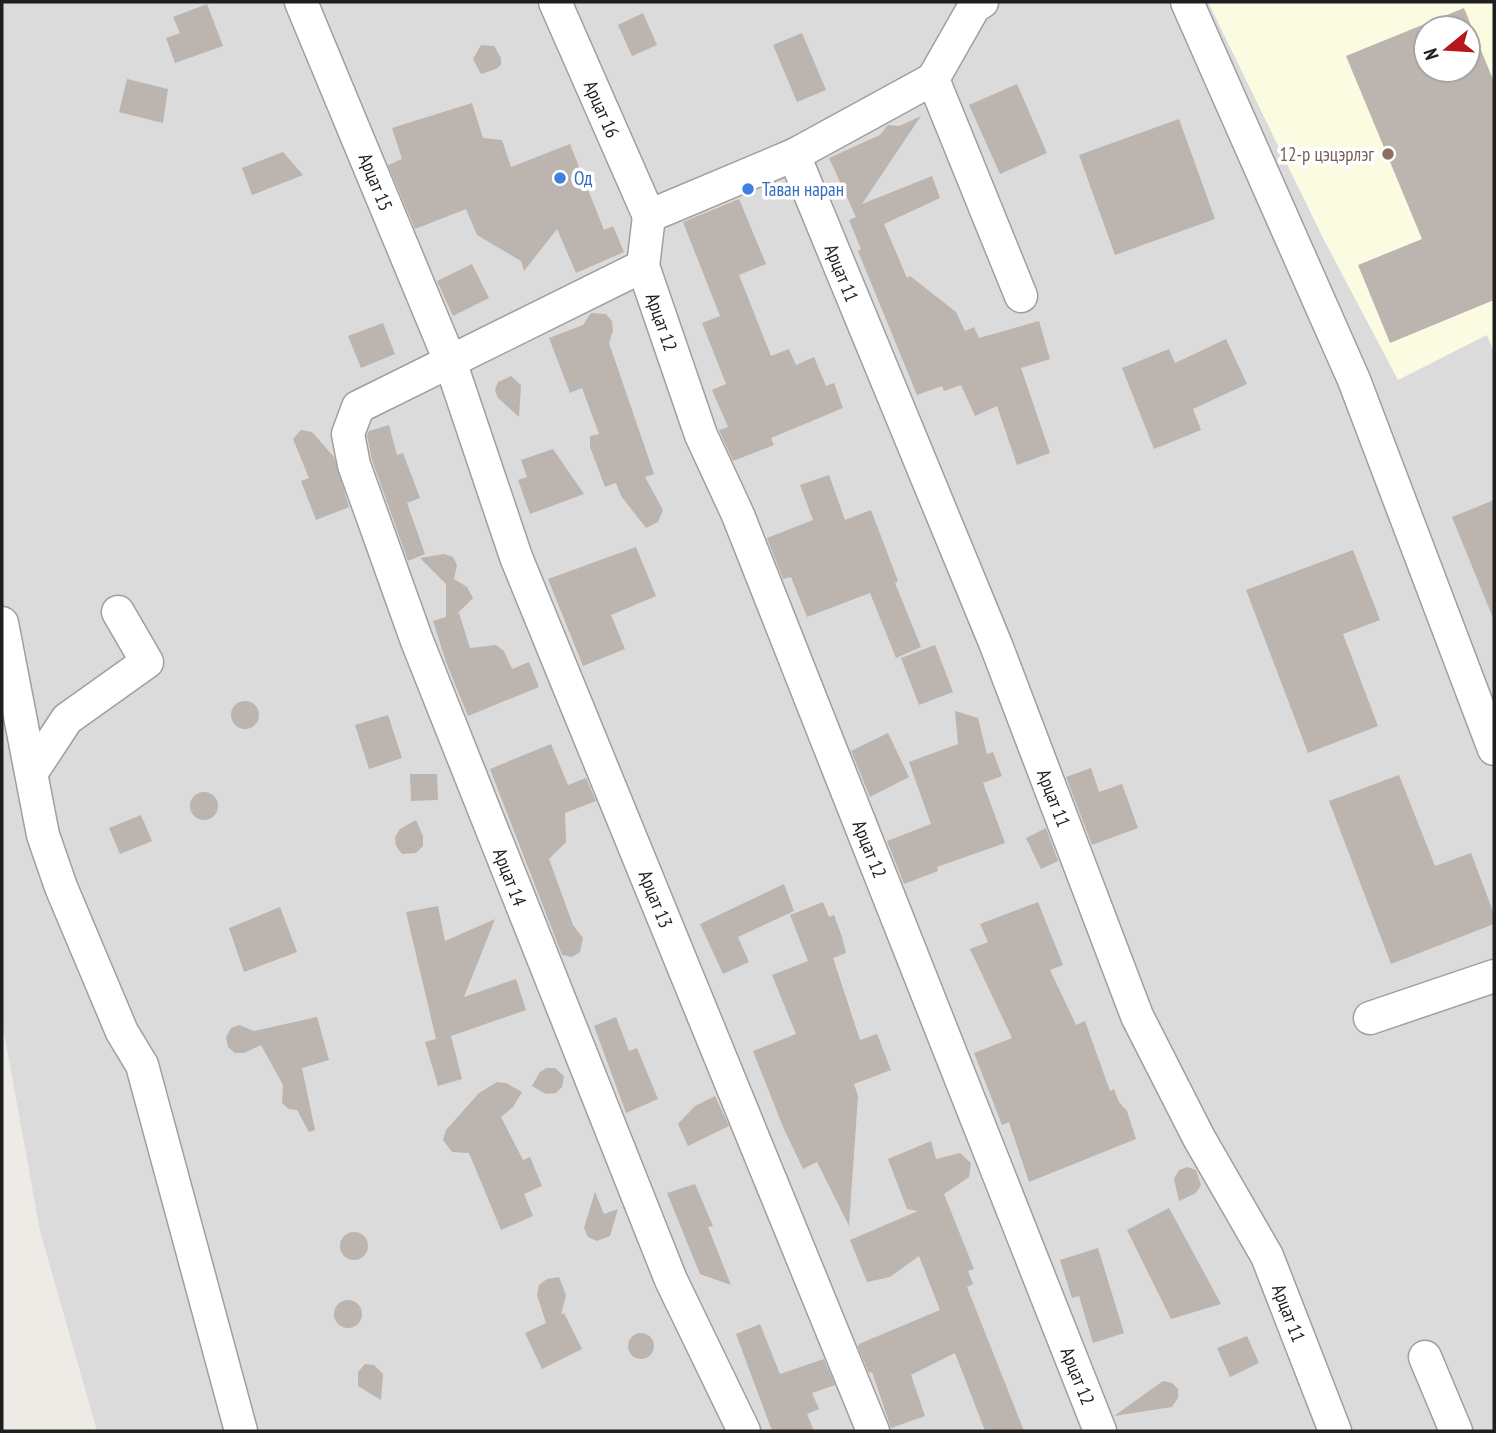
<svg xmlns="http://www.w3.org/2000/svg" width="1496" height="1433" font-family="'PT Sans Narrow',sans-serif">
  <rect width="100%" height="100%" fill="#eeebe6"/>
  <path fill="#dcdbdb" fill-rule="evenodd" d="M2,2H1494V1431H97L40,1231L2,1021ZM1426,28H1468V70H1426Z"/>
  <path fill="#fbfbe2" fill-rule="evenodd" d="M1208,2H1494V352L1487,335L1398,380L1323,238ZM1426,28H1468V70H1426Z"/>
  <g fill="#bbb4af" fill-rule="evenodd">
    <polygon points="207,4 223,46 175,63 166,38 180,33 173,17"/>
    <path d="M1464,8L1494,82V300L1390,343L1358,265L1422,239L1346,56ZM1426,28H1468V70H1426Z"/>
    <polygon points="643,13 657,45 632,56 618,25"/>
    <polygon points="802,33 826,90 797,102 773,45"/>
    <polygon points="481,45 494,46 501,58 501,65 496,69 481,74 473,59"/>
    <polygon points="127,79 168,89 163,123 119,112"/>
    <polygon points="1017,84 1047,153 1000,174 969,105"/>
    <polygon points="472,103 483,138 502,140 511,167 570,144 604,230 613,226 624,252 576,273 557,229 524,271 521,261 477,235 466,209 415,229 388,165 402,159 392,128"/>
    <polygon points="921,116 862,204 932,176 940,198 884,224 907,278 910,276 956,312 965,331 974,327 979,338 1039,321 1050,359 1021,368 1050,453 1017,465 997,406 975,416 961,385 944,391 942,386 917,395 858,251 861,249 849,220 856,217 829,158 880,135 888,125 899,126"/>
    <polygon points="1179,119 1215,219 1115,255 1079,155"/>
    <polygon points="283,152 303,175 252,195 242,168"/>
    <polygon points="739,199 766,264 739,275 771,356 789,349 796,365 814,357 826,386 834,383 843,408 771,438 774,445 733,461 719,430 728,427 712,390 726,384 702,323 720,316 683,222"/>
    <polygon points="472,264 489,298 453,316 437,281"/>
    <polygon points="591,313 606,314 612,321 613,331 609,343 654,474 645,477 663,510 658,522 646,528 621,496 616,483 605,487 590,447 590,436 599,434 582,388 570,393 549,338 583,325"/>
    <polygon points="383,323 395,354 361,368 348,336"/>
    <polygon points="1226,339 1247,384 1193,409 1201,430 1154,449 1122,368 1169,349 1175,363"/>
    <polygon points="511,376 521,385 519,417 498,398 495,390 498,382"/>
    <polygon points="389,425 397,455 403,453 420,498 407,503 425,554 408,561 372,460 367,436 369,431"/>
    <polygon points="301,430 312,432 334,457 349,507 316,520 301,481 309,478 293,439"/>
    <polygon points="553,449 584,494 530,514 518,480 527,477 521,460"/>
    <polygon points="829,475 845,520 871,510 898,581 895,583 921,647 896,658 870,593 807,617 791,577 783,579 767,538 813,520 800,485"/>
    <polygon points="1494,500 1494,618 1493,618 1452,517"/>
    <polygon points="636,547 656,596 611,615 625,649 583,666 548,579"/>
    <polygon points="1353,550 1380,620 1343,634 1378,726 1308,753 1246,590"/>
    <polygon points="444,554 453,557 457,565 454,579 467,587 473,598 457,614 459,613 470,648 496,645 504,651 512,669 529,662 539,687 468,716 446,662 433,621 446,617 446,584 420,558"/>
    <polygon points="935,645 953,692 919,705 901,658"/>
    <circle cx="245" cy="715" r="14"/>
    <polygon points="955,711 978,718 987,754 993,752 1002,776 983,783 1005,843 937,867 938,871 904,884 887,841 931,824 909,762 958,744"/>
    <polygon points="388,715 402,758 369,769 355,725"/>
    <polygon points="888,733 909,777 870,797 851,751"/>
    <polygon points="551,744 568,785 586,778 596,801 565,813 566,842 549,859 573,925 583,938 580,952 572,957 562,955 490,769"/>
    <polygon points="1091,768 1099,792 1122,784 1138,828 1092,845 1066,777"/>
    <polygon points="410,774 437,774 438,800 411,801"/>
    <polygon points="1399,775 1435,866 1471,853 1494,914 1494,924 1391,964 1329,801"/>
    <circle cx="204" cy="806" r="14"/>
    <polygon points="141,815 152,841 120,854 109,828"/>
    <polygon points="416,820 423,836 423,846 416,853 402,854 396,846 395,837 400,829"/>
    <polygon points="1046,828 1058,861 1041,869 1026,838"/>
    <polygon points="784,884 794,911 738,937 749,962 723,974 700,924"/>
    <polygon points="823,902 829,917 834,915 842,937 846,953 833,958 860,1040 877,1034 891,1070 854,1084 858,1096 849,1226 817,1162 803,1169 783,1127 753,1051 796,1034 772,975 808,961 790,915"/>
    <polygon points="1038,902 1063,965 1050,970 1076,1025 1085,1021 1110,1091 1114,1089 1119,1102 1127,1111 1136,1139 1029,1182 1009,1122 1002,1125 974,1053 1012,1038 970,949 988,942 980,924"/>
    <polygon points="438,906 445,941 495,919 464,997 516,979 526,1010 451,1036 462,1079 438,1086 425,1042 436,1039 406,912"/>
    <polygon points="280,907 297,952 244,972 229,928"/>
    <polygon points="317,1017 329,1060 302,1068 315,1130 309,1132 297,1110 289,1109 282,1103 283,1085 261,1045 244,1053 235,1053 228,1047 226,1037 231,1028 239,1025 254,1031"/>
    <polygon points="616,1017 629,1051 637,1048 658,1099 626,1113 594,1026"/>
    <polygon points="547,1068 555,1068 564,1076 562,1087 556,1093 546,1094 532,1086 540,1072"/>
    <polygon points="497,1082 506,1083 522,1092 513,1107 501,1117 523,1160 530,1157 542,1186 524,1194 533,1216 501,1230 469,1153 452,1152 443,1140 446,1130 479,1093"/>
    <polygon points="715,1096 729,1126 688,1146 678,1124 695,1106"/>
    <polygon points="931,1141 936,1159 960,1153 971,1163 969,1177 944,1194 974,1269 968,1271 973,1284 967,1287 1024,1431 985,1431 955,1353 911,1375 925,1416 891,1428 872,1372 869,1373 858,1347 859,1344 940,1310 919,1256 890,1277 867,1282 850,1240 918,1211 907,1209 888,1159"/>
    <polygon points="1187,1167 1196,1170 1201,1185 1196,1193 1179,1201 1174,1179 1179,1170"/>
    <polygon points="695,1184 713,1226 708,1227 731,1285 700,1274 667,1193"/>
    <polygon points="595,1192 604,1214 618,1209 610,1236 597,1241 588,1237 584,1228"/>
    <polygon points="1169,1208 1221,1304 1171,1319 1127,1230"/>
    <circle cx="354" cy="1246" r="14"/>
    <polygon points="1098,1248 1124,1333 1093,1343 1079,1296 1072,1298 1060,1260"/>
    <polygon points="559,1277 566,1295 561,1315 564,1313 582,1349 542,1369 525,1333 546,1323 537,1295 539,1285 547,1279"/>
    <circle cx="348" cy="1314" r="14"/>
    <polygon points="760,1324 780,1374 824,1359 835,1385 812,1393 819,1409 807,1414 814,1431 772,1431 736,1334"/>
    <circle cx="641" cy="1346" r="13"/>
    <polygon points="1247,1336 1259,1363 1230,1377 1217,1348"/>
    <polygon points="365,1364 374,1365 383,1374 381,1400 358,1386 358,1372"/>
    <polygon points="1163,1381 1172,1383 1178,1389 1178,1398 1172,1407 1114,1416"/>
  </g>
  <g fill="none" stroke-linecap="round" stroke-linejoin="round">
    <defs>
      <g id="minor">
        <polyline points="301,2 450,361 516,557 873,1431"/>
        <polyline points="555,2 649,216"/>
        <polyline points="1187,2 1354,380 1494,749"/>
        <polyline points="933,79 1021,296"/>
        <polyline points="794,155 996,645 1137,1016 1199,1138 1267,1256 1335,1431"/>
        <polyline points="643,266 701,435 738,515 1100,1431"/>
        <polyline points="2,623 43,835 61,887 122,1032 142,1065 241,1431"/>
        <polyline points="32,772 67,719 147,662 118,612"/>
        <polyline points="1370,1018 1494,976"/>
        <polyline points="1425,1357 1456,1431"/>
        <polyline points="744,1431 671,1280 417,641 354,465 348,434 358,407 643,266 649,216 794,155 933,79 974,7 982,2"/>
      </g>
    </defs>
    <use href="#minor" stroke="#9f9f9f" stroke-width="35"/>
    <use href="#minor" stroke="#fff" stroke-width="32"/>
  </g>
  <circle fill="#8d6e63" stroke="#fff" stroke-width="2.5" cx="1388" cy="154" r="7"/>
  <g fill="#3f7fe0" stroke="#fff" stroke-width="2.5">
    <circle cx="560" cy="178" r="7"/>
    <circle cx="748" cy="189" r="7"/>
  </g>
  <g text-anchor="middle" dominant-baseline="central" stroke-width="7" stroke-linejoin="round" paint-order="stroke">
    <g font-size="19" fill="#1e1e1e" stroke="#fff">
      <text transform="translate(602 109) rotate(66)">Арцат 16</text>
      <text transform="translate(376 182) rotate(68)">Арцат 15</text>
      <text transform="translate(842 273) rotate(68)">Арцат 11</text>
      <text transform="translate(662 322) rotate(71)">Арцат 12</text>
      <text transform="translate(1054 798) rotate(69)">Арцат 11</text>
      <text transform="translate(870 849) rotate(68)">Арцат 12</text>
      <text transform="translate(510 877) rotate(69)">Арцат 14</text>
      <text transform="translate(656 899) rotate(68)">Арцат 13</text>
      <text transform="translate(1289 1313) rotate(69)">Арцат 11</text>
      <text transform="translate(1078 1376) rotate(68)">Арцат 12</text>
    </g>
    <g font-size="19" fill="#785e54" stroke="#fff" text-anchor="end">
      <text x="1374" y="154">12-р цэцэрлэг</text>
    </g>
    <g font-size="19" fill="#366cbe" stroke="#fff" text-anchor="start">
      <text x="574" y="178">Од</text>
      <text x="762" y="189">Таван наран</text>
    </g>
  </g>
  <rect width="1496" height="1433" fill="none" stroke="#1e1e1e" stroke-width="7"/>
  <g transform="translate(1447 49) rotate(252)"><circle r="33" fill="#ffffff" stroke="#a5a5a5" stroke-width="2"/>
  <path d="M0-5L12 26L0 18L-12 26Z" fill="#b5171a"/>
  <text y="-10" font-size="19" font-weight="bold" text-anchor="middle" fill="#1e1e1e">N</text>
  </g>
</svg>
